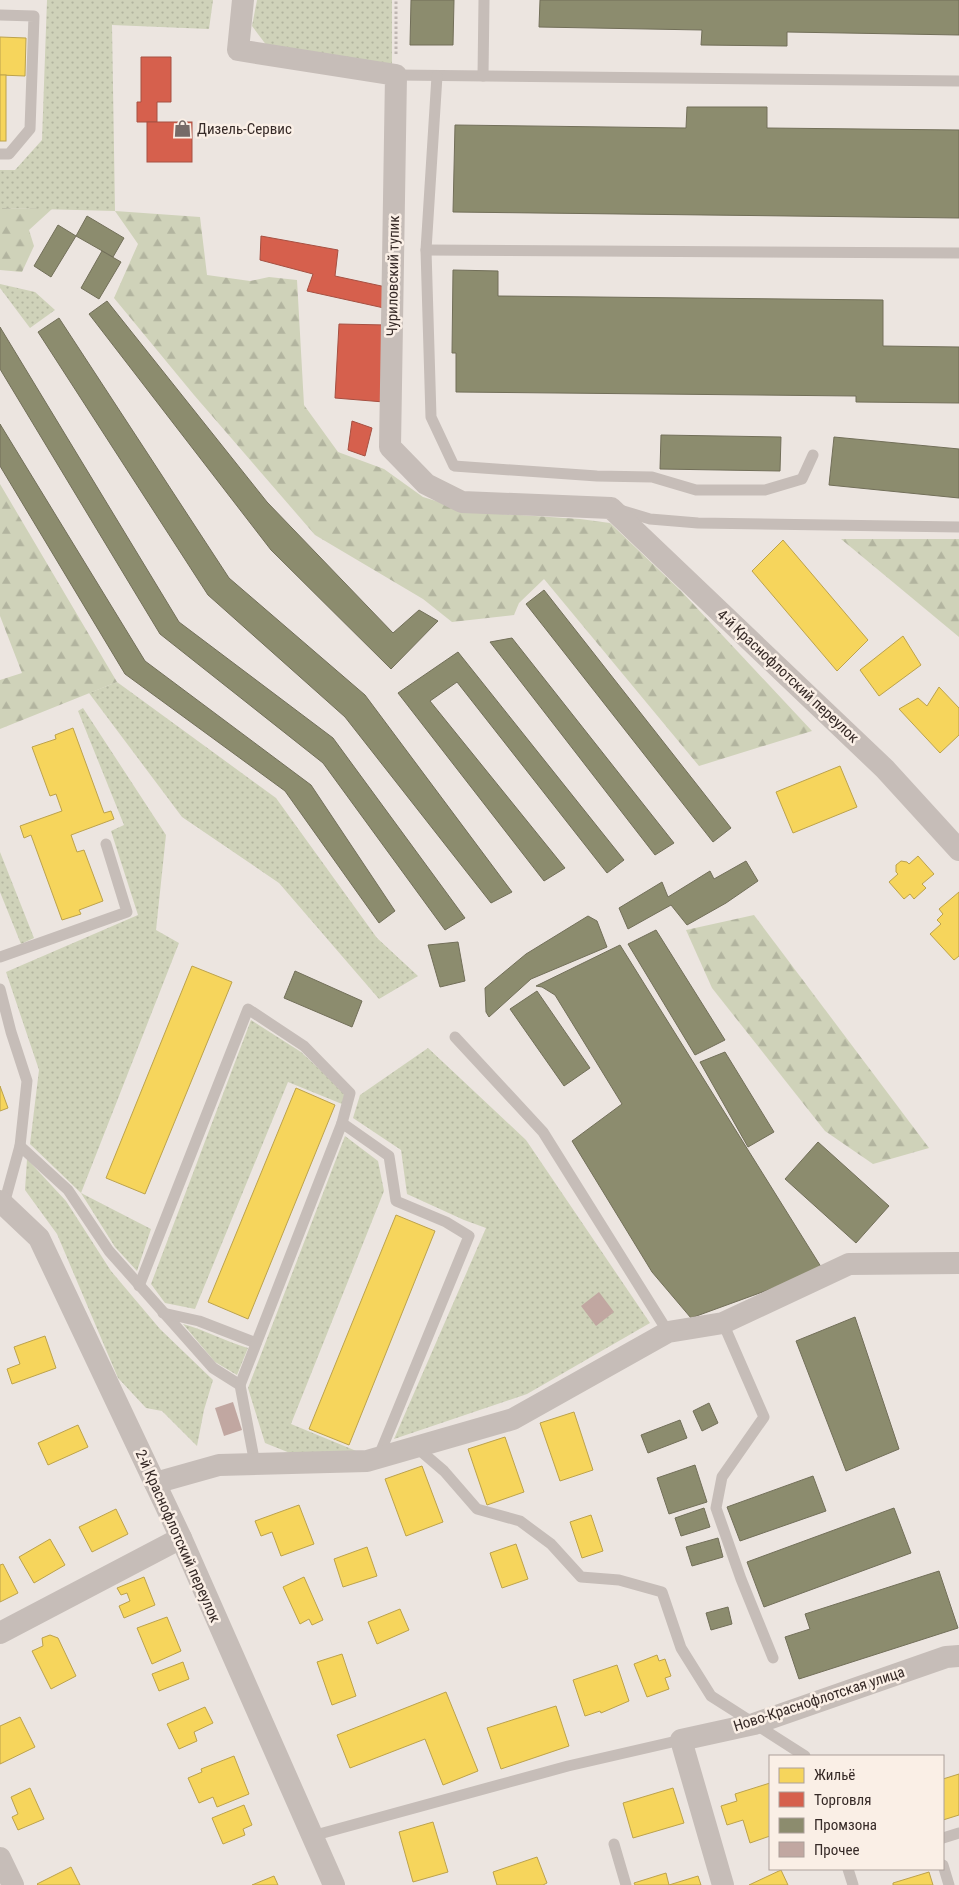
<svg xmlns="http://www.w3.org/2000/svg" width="959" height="1885" font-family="'Roboto Condensed',sans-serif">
  <defs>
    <pattern id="grass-dots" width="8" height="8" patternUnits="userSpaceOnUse" patternTransform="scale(1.25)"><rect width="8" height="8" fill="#cfd2b9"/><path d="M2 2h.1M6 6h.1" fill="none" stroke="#b2b49f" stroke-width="1.8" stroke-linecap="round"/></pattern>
    <pattern id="forest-firs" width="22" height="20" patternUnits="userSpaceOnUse" patternTransform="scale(1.25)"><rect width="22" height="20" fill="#cfd2b9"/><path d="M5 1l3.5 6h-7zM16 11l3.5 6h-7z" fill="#b2b49f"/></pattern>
  </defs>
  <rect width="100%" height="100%" fill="#ece5e0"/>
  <g fill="url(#grass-dots)">
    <polygon points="47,0 213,0 209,29 112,25 115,211 0,208 0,170 15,170 42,140"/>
    <polygon points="257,0 392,0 392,65 267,46 252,26"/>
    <polygon points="0,284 35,292 55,310 30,328 0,288"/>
    <polygon points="117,682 276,798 377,938 418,976 379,999 279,883 182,817 89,693"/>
    <polygon points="83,708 166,835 156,930 179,943 81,1193 151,1229 137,1271 115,1247 81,1193 30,1144 39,1070 6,972 138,915 111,831 124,825 78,711"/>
    <polygon points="0,852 34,938 21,944 0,892"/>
    <polygon points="251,1020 301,1052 345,1093 342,1104 288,1082 195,1309 165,1303 151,1284"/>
    <polygon points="428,1048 526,1140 650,1323 527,1394 394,1439 486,1228 464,1220 407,1194 401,1150 353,1118 360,1095"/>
    <polygon points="345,1136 378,1161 384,1191 291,1424 366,1455 295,1455 265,1443 248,1388"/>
    <polygon points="27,1159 66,1201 111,1271 160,1329 213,1380 204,1410 197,1446 162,1411 146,1408 118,1378 57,1234 25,1190"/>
    <path d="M183,1324C205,1330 225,1341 248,1348L237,1375L215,1362Z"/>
  </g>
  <g fill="url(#forest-firs)">
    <polygon points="0,208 52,209 29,230 34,246 22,272 0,270"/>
    <polygon points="115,211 200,217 207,275 250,281 269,277 297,280 304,405 338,452 384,469 423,497 472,512 580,519 610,523 681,591 812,731 699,766 544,579 519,603 514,615 452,622 423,599 315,535 194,395 114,298 138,244"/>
    <polygon points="0,484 117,682 0,729 0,680 22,673 0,616"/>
    <polygon points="841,539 959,539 959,637"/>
    <polygon points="754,915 929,1148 873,1164 825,1131 712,988 686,930"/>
  </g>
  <g fill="#f6d55c" stroke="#bca24c">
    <polygon points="0,37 26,38 25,76 0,75"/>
    <rect x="0" y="75" width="6" height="66"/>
    <polygon points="783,540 868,640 837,671 752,571"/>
    <polygon points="903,636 921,665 879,696 860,670"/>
    <polygon points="939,687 959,708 959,735 940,753 899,709 918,698 927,706"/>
    <polygon points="73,728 104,813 111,811 114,819 71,835 77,852 84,850 103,901 79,910 81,914 62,920 31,835 24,838 20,826 62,811 56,794 50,796 32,747 56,739 55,735"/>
    <polygon points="840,766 857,807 793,833 776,792"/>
    <polygon points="918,856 934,874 922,884 926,888 914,899 910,894 904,899 889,882 898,874 896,872 896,865 901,861 907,862 909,864"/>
    <polygon points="959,892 959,956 954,960 930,934 941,924 937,920 943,914 939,909"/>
    <polygon points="192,966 232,982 145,1194 106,1178"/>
    <polygon points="0,1086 8,1108 0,1111"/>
    <polygon points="296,1088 335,1105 248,1319 208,1302"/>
    <polygon points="396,1215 435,1231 349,1445 309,1429"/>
    <polygon points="45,1336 56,1368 12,1384 7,1369 20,1364 14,1347"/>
    <polygon points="574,1412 593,1470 560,1481 540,1423"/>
    <polygon points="78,1425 88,1447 48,1465 38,1443"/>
    <polygon points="505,1437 524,1492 487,1505 468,1449"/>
    <polygon points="422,1466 443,1522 406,1536 385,1479"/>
    <polygon points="299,1505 314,1544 281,1556 272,1532 261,1536 255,1521"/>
    <polygon points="116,1509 128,1534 92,1552 79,1527"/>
    <polygon points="591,1515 603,1551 582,1558 570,1522"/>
    <polygon points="50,1539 65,1565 34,1583 19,1557"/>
    <polygon points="516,1544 528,1579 502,1588 490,1553"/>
    <polygon points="367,1547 377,1576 343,1587 334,1559"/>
    <polygon points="3,1564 18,1593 0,1602 0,1565"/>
    <polygon points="144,1577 155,1605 124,1618 119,1606 130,1601 127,1593 121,1595 117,1588"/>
    <polygon points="304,1577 323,1620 312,1625 309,1619 300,1624 283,1587"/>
    <polygon points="400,1609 409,1630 377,1644 368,1622"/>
    <polygon points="167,1617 181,1651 152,1664 137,1628"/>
    <polygon points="50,1635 58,1638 76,1676 51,1689 32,1651 43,1646 42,1638"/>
    <polygon points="342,1654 356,1696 332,1705 317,1662"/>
    <polygon points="657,1655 659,1661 665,1659 671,1676 665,1678 669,1689 647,1697 634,1664"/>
    <polygon points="183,1662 189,1679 159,1691 152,1674"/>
    <polygon points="617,1665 629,1701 601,1713 600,1711 585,1716 573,1680"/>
    <polygon points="446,1692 478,1771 443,1785 425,1739 350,1768 337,1735"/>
    <polygon points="556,1706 569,1746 501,1769 487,1728"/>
    <polygon points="205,1707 213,1723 194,1732 197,1741 179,1749 167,1724"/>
    <polygon points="20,1717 35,1747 0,1764 0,1726"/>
    <polygon points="234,1756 249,1794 217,1807 213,1797 199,1803 188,1778 202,1772 201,1769"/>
    <polygon points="959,1774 959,1815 943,1820 943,1779"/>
    <polygon points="770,1783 770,1836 750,1843 743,1820 727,1825 721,1806 737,1801 735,1794"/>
    <polygon points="30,1788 44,1819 18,1830 12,1817 18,1814 11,1797"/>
    <polygon points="673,1788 684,1823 633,1838 623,1803"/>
    <polygon points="244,1805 252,1825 243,1829 245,1835 223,1844 212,1818"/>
    <polygon points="433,1822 448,1872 413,1882 399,1832"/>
    <polygon points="537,1857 547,1883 543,1885 497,1885 493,1872"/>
    <polygon points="71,1867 80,1885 38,1885 37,1884"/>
    <polygon points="781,1870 788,1885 749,1885"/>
    <polygon points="929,1872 933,1885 893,1885 893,1883"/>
    <polygon points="666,1873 669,1885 698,1876 701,1885 635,1885 634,1883"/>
    <polygon points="274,1876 278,1885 252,1885"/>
  </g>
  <g fill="#d6604d" stroke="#a65042">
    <polygon points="141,57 171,57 171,102 157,102 157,122 137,122 137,102 141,102"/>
    <rect x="147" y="122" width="45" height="40"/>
    <polygon points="261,236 338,250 335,276 386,287 384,308 307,291 313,274 260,260"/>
    <polygon points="339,324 386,325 384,402 335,398"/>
    <polygon points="352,421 372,428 365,456 348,450"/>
  </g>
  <g fill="#8c8c6e" stroke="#726f59">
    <polygon points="411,0 454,0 453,45 410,45"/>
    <polygon points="540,0 959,0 959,35 787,32 787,46 701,45 702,30 539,27"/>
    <polygon points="687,107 767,107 767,128 959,130 959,218 453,212 455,125 686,128"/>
    <polygon points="87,216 124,238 113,257 76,236"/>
    <polygon points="58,225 76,236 51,277 34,266"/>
    <polygon points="102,251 121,262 99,299 81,288"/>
    <polygon points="453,270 498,271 498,296 883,300 883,346 959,347 959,403 856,402 856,396 456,392 456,353 452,353"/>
    <polygon points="107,301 267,502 393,633 419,610 438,621 391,669 271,550 89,314"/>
    <polygon points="59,318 229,578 365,695 512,892 491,903 345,717 208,595 38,332"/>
    <polygon points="0,327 179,622 333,738 465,918 445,930 323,763 160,634 0,369"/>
    <polygon points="0,424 145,661 311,785 395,911 379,923 285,791 125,674 0,466"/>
    <polygon points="661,435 781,437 780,471 660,469"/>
    <polygon points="834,437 959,449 959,498 829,485"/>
    <polygon points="544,590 731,828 713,842 526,604"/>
    <polygon points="512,638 674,843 655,855 490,642"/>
    <polygon points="458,652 624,860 607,873 457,682 430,701 565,868 544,881 398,693"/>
    <polygon points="746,861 758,881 726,903 687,925 671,905 628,929 619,908 662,882 668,897 710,871 714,879"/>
    <polygon points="588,916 597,921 607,947 531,979 489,1017 486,1012 485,988 526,954"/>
    <polygon points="656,930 725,1040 695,1055 628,944"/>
    <polygon points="458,942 465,981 440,987 428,945"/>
    <polygon points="620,945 823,1270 691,1318 652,1272 572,1141 622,1104 555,995 542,987 536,986"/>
    <polygon points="295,971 362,1001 352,1027 284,998"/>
    <polygon points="537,991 590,1068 564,1086 510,1009"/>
    <polygon points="725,1052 774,1132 748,1147 700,1062"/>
    <polygon points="818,1142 889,1206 856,1243 785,1179"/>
    <polygon points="855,1317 899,1449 846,1471 796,1341"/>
    <polygon points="709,1403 718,1423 702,1431 693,1411"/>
    <polygon points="680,1420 687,1438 648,1453 641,1435"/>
    <polygon points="695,1465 707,1502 669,1514 657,1478"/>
    <polygon points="813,1476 826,1511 740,1541 727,1507"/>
    <polygon points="704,1508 710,1527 681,1536 675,1518"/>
    <polygon points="894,1508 911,1553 764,1607 747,1562"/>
    <polygon points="718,1538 723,1557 692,1566 686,1547"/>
    <polygon points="939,1571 958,1628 799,1679 785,1637 810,1629 805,1614"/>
    <polygon points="728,1607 732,1624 711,1630 706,1613"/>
  </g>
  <g fill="#c1a7a1">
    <polygon points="599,1292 614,1312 596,1326 581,1306"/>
    <polygon points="233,1402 242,1430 224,1436 215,1408"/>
  </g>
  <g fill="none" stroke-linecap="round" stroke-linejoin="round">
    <polyline stroke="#beb6b1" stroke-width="3" stroke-dasharray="2.5 2.5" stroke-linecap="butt" points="396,54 396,0"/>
    <g stroke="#c6bdb8" stroke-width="11">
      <polyline points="0,15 34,16 30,129 9,154 0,154"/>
      <polyline points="396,75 959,81"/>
      <polyline points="437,76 426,250 431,417 454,466 597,476 652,477 696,490 765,490 802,479 813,455"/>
      <polyline points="483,76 484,0"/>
      <polyline points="426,250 959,253"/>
      <polyline points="620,510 650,519 698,523 959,527"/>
      <polyline points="0,957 127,912 106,844"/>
      <polyline points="0,989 11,1032 27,1081 20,1146 4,1204"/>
      <polyline points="455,1037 543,1132 668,1332"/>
      <polyline points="20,1146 68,1190 109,1251 213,1368 240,1385 255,1464"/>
      <polyline points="139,1286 248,1009 304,1046 350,1093 342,1123"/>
      <polyline points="163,1313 199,1321 256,1343"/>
      <polyline points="723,1323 764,1417 722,1477 716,1508 741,1579 773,1658"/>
      <polyline points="240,1385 342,1123 389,1156 396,1201 446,1222 469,1236 378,1458"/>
      <polyline points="416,1447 444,1471 477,1509 520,1521 551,1544 581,1577 619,1580 662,1592 681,1648 711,1696 805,1756"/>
      <polyline points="312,1836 568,1766 681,1740"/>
      <polyline points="943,1838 959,1833"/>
      <polyline points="614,1844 626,1885"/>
      <polyline points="943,1865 949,1885"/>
      <polyline points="848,1869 853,1885"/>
    </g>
    <g stroke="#c6bdb8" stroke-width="22">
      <polyline points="243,0 238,50 396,75 390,447 426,484 462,502 611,508 885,769 959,850"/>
      <polyline points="0,1201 39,1238 181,1538 334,1885"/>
      <polyline points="155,1483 219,1465 367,1461 513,1419 668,1332 723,1323 849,1264 959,1263"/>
      <polyline points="0,1633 181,1538"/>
      <polyline points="0,1858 13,1885"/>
      <polyline points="723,1885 681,1740 754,1724 946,1657 959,1656"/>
    </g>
  </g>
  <defs>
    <symbol id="shop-bare" viewBox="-9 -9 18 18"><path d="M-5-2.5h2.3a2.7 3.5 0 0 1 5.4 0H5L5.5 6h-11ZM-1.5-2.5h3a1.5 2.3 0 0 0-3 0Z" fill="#766b68" stroke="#faefe6" stroke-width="2.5" paint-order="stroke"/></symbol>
  </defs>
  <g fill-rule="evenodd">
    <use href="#shop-bare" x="170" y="116" width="25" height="25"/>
  </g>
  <g text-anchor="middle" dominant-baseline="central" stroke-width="5" stroke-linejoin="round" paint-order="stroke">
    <g font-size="15" fill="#362a27" stroke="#faefe6" text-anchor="start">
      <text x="197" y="129">Дизель-Сервис</text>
    </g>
    <g font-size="15" fill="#362a27" stroke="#faefe6">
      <text transform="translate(393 276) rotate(-89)">Чуриловский тупик</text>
      <text transform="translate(788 676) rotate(43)">4-й Краснофлотский переулок</text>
      <text transform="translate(178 1536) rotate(66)">2-й Краснофлотский переулок</text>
      <text transform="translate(819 1699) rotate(-18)">Ново-Краснофлотская улица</text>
    </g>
  </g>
  <rect x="769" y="1755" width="175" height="115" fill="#faefe6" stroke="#aca09a"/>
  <rect x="779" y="1768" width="25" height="15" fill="#f6d55c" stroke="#aca09a"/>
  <text x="814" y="1780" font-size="15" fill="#362a27">Жильё</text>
  <rect x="779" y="1792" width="25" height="15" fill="#d6604d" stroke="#aca09a"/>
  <text x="814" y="1805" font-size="15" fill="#362a27">Торговля</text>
  <rect x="779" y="1818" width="25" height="15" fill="#8c8c6e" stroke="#aca09a"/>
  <text x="814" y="1830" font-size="15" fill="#362a27">Промзона</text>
  <rect x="779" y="1842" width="25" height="15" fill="#c1a7a1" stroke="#aca09a"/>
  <text x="814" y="1855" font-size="15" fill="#362a27">Прочее</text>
</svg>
